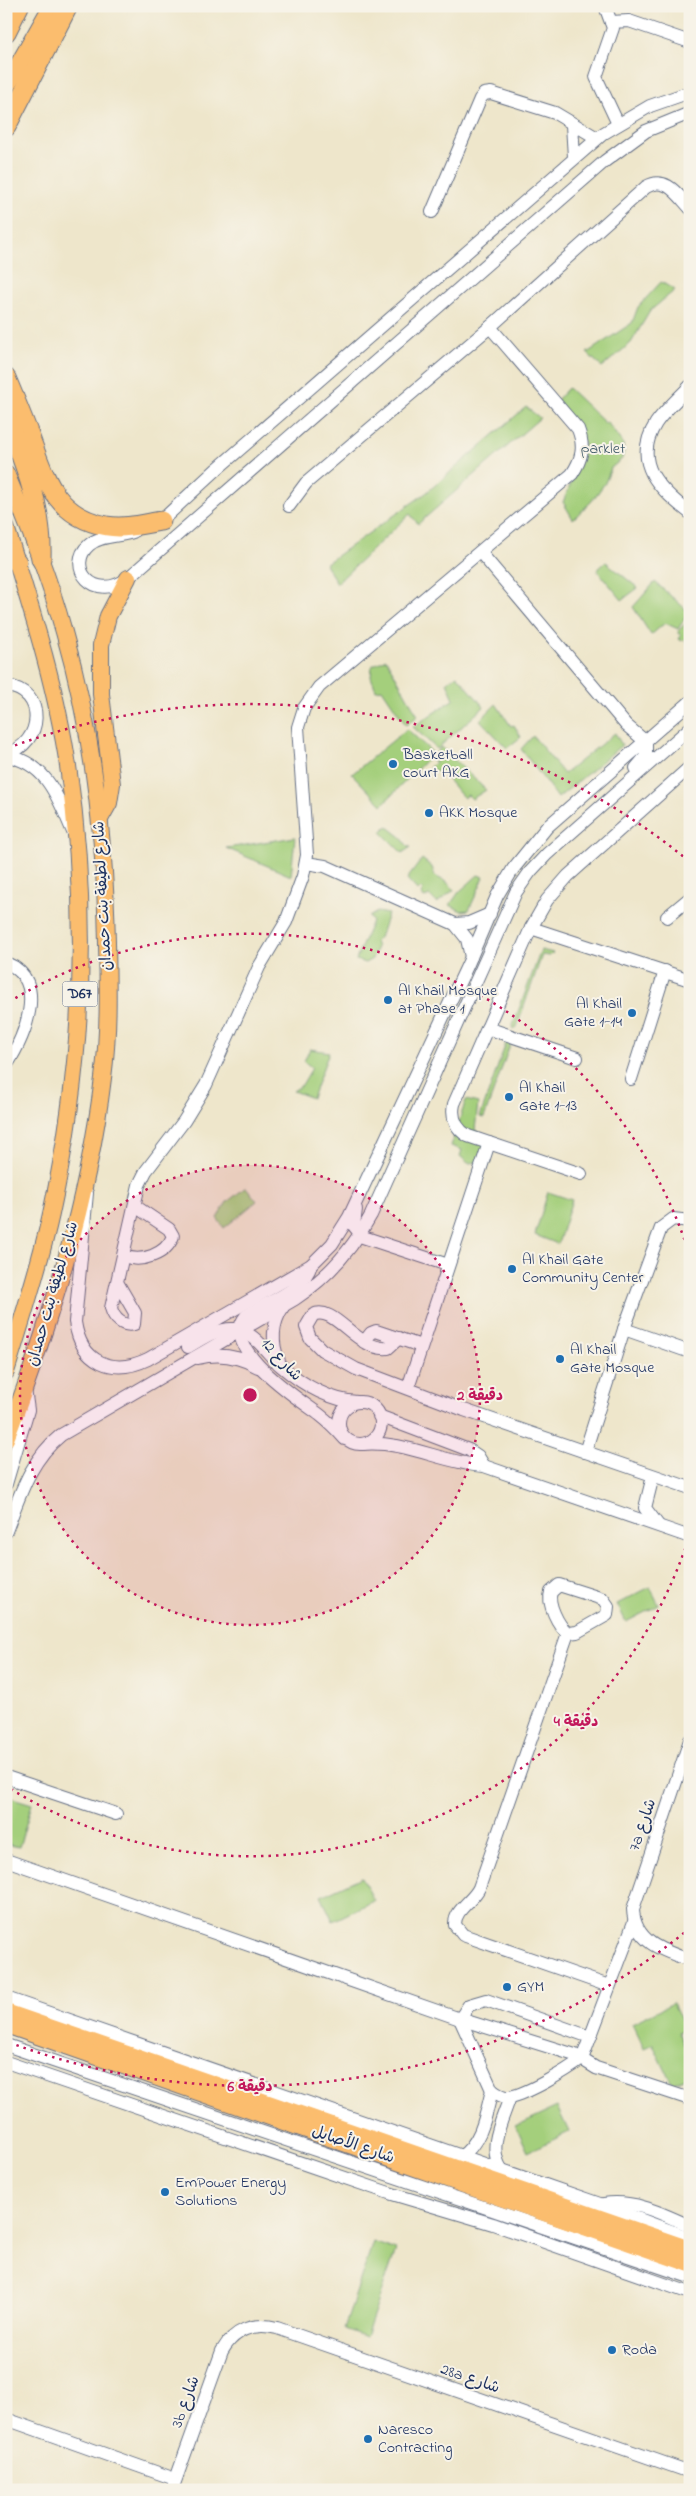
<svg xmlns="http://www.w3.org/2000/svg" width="696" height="2496" font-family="'Indie Flower','Playpen Sans Arabic',sans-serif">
  <rect width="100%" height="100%" fill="#f7f3e8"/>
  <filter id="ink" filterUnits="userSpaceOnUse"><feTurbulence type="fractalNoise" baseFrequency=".02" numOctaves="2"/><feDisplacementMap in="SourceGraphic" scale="10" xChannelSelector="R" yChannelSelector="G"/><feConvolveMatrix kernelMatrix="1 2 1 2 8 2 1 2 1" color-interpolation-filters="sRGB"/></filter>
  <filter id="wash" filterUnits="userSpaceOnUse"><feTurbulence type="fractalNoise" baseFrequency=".0096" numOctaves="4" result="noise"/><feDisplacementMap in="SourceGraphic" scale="20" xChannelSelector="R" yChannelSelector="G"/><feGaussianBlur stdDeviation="1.12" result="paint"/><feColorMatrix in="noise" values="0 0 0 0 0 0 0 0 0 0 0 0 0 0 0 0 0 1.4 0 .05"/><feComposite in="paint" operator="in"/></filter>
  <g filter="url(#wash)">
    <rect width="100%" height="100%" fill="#eee6cb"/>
    <g fill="#a4cf7c" stroke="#607f6d">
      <polygon points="661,282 675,290 650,311 631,343 602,367 587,353 632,323 638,307"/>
      <polygon points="568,388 605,423 607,422 623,444 624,451 622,459 611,468 605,483 591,502 573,519 563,502 581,459 584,444 557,400"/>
      <polygon points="526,407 540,418 418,524 410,514 337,583 325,564 426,493"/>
      <polygon points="606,562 638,588 622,600 597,570"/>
      <polygon points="655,582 689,612 678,629 665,623 651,635 633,607"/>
      <polygon points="688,621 690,623 690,646 684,639 682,641 679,639 681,636 678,631"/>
      <polygon points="386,659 418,716 406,725 382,689 376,690 371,677 372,666"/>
      <polygon points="457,675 484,707 437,749 413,727 454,699 447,682"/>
      <polygon points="496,704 511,726 514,725 521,737 507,748 480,720"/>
      <polygon points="407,729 433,753 382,805 352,774"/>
      <polygon points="615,733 622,745 558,798 521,749 533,736 564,774"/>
      <path d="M441,747L486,790L472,799L468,795L464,798C455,790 444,770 431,770L430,767L435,762L431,759Z"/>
      <polygon points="387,826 401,837 408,847 411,847 402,853 381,832"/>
      <polygon points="295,837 291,876 226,848 227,848"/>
      <polygon points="422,859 432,867 435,876 448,883 454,890 437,903 430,896 424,898 421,893 423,891 421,888 418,891 407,879"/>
      <polygon points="478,875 484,877 469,910 461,911 450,905 459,892"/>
      <polygon points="377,912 388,914 381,935 375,942 377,947 372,959 365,963 356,960 372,921 369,917"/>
      <polygon points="541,950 553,953 550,956 542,955 516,1029 512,1028"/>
      <polygon points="507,1040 511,1042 484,1118 480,1117"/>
      <polygon points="310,1049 329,1052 312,1098 293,1091 302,1085 312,1068 304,1061"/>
      <polygon points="466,1100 478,1103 475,1130 488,1137 480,1162 468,1163 460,1156 462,1150 451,1146"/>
      <polygon points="246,1187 257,1201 224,1228 217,1218 227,1202"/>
      <polygon points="548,1192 572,1200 558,1244 535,1235"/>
      <polygon points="650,1587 659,1605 626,1622 617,1604"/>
      <polygon points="6,1796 32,1804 19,1847 6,1844"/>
      <polygon points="362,1877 374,1901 333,1921 321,1896"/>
      <polygon points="673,2003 685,2028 678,2032 690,2057 690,2076 672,2084 653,2044 644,2048 632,2023"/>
      <polygon points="557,2107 569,2132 528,2152 516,2126"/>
      <polygon points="373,2242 396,2250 366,2337 344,2329"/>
    </g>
  </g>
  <g filter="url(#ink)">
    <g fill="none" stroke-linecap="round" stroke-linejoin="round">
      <defs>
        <g id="minor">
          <polyline points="605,6 613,28 596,77 618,124"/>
          <polyline points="611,22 629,21 690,42"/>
          <polyline points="572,125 574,157"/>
          <polyline points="432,212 480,99 484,94 491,93 555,113 597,138"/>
          <path d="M690,386C679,398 665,410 656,423C631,463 660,490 690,513"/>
          <path d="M289,506L306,483L490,327L646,187C666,175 678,195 690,208"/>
          <polyline points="154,524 161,521 217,469 604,133 650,106 690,92"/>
          <path d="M133,532C120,537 100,535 89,545C65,566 94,604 128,578L605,161L646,131L690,113"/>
          <polyline points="480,552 626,725 646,742 646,756 636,768"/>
          <path d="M6,686C47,690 44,744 6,754"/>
          <path d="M6,756C47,762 59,800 73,832"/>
          <polyline points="306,863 325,866 455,924 467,939 471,957"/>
          <polyline points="667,917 690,898"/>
          <polyline points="455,924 469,923 490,914"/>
          <polyline points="531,928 690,980"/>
          <path d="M6,963C50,980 24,1038 6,1066"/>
          <polyline points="487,1028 577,1058"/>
          <polyline points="631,1079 665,971"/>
          <path d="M581,1174L468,1136C456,1129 451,1118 454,1104L531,928L547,900L568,876L690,767"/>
          <path d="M87,1193L75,1322C81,1363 113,1376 148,1359L311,1265L332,1244L349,1217L468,964L497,896L513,869L547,827L690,702"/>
          <polyline points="356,1209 354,1226 363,1237 448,1265"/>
          <path d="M124,1256C141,1263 166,1255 173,1236L169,1229L135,1206"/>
          <path d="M311,1265C304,1291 267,1301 246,1316C218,1348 299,1399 320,1415C329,1422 337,1430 345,1439"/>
          <path d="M117,1282L135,1313L134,1324C123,1327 114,1319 111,1308L139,1185L146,1171L184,1121L206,1085L259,967L286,922L303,876L307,855L298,727L304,708L319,687L572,474C582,459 585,447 578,429L490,327"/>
          <polyline points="624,1329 690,1352"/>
          <path d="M399,1338L388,1348C356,1351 335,1304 313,1315L306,1327L310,1338L322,1350L356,1369L464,1410L690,1488"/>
          <polyline points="364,1342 371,1333 376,1331 421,1346"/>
          <path d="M188,1347C202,1339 217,1328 234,1329C255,1331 267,1354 281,1366C303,1385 328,1400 357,1402"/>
          <path d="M198,1358C218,1353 239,1356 258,1367"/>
          <path d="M279,1361C271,1343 272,1323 283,1307"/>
          <polyline points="408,1388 489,1143"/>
          <circle cx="360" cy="1423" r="21"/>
          <polyline points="379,1416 469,1450 478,1456 484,1466"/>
          <path d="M362,1444C405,1440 442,1463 484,1466L690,1537"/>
          <polyline points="585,1452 624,1329 661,1228 673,1219 690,1221"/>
          <polyline points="653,1476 645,1508 658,1525"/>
          <polyline points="6,1484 28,1410 25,1389"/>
          <path d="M6,1531C20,1495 30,1460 61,1435L295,1299C328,1277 352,1250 371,1215L516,892L530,872L547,854L690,728"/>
          <path d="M559,1585L603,1599L608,1606L607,1615L577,1632L568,1633C558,1626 547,1603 551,1592Z"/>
          <path d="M568,1633L479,1888C473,1901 454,1910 455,1925L463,1935L609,1986"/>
          <path d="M690,1740L633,1909C634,1942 663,1951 690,1960"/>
          <polyline points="6,1777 116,1814"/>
          <polyline points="6,1860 460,2019 575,2055 596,2068 690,2099"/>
          <polyline points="6,1998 600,2204 690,2238"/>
          <path d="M590,2037L486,2000L469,2005L460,2019L492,2090C497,2094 503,2098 510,2097C529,2093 566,2071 582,2059L634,1922"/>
          <polyline points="6,2045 690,2277"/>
          <polyline points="6,2062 389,2193 493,2224 690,2293"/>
          <path d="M460,2157C482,2143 486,2114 492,2090"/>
          <path d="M502,2170C486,2148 503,2119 510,2097"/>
          <path d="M604,2204C634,2199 663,2214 690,2226"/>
          <polyline points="6,2419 175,2479"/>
          <path d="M172,2490L222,2351C234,2330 253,2322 277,2328L690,2472"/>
        </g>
        <g id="major">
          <path d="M6,473C28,525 49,577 64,632C93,733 105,839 107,943C108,988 109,1033 103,1078C88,1201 50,1323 6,1439"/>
          <path d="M6,527C30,605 56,685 68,766C90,915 83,1067 51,1214C39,1268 22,1319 6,1372"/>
          <polyline points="100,819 109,803 112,784 101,694 101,645 108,616 128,578"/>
          <polyline points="6,2012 690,2249"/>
          <polyline points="6,2025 690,2264"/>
        </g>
        <g id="highway">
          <polyline points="6,32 19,6"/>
          <polyline points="6,84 19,66 53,6"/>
          <polyline points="6,127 68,6"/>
          <path d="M6,378C14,397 22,416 29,435C45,478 55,517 107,526C125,529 143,524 161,521"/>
          <path d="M6,417C25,464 43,508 41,559"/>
          <polyline points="6,551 17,562"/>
        </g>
      </defs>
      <use href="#minor" stroke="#656f84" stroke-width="14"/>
      <use href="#major" stroke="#656f84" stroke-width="18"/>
      <use href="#highway" stroke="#656f84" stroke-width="21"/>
      <use href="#minor" stroke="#fff" stroke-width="12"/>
      <use href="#major" stroke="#fbbd6e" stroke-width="16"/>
      <use href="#highway" stroke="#fbbd6e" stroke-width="19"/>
    </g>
  </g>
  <circle cx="250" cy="1395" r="230" fill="#c2185b" fill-opacity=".12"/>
  <g fill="none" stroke="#c2185b" stroke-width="2.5" stroke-dasharray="2.5 5">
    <circle cx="250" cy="1395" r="230"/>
    <path d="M690 1534A461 461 0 0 1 9 1788M9 1002A461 461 0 0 1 690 1256"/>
    <path d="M690 1928A691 691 0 0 1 8 2042M8 748A691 691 0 0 1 690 862"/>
  </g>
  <g fill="#1f6fb2" stroke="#f7f3e8" stroke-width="2">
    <circle cx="393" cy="764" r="5"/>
    <circle cx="429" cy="813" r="5"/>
    <circle cx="388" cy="1000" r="5"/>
    <circle cx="632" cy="1013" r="5"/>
    <circle cx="509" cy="1097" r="5"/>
    <circle cx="512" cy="1269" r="5"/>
    <circle cx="560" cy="1359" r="5"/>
    <circle cx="507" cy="1987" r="5"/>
    <circle cx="165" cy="2192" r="5"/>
    <circle cx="612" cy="2350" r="5"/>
    <circle cx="368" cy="2439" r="5"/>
  </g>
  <g text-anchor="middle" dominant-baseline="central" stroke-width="4" stroke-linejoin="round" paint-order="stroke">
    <rect fill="#f7f3e8" stroke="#5d6a87" stroke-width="1" x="62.5" y="981.5" width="35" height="25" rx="4"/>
    <g font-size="15" font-weight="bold" fill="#1b2f5e">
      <text x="80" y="994">D67</text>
    </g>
    <g font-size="16" fill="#3d5766" stroke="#f7f3e8">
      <text x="603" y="449">parklet</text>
    </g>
    <g font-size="16" fill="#1b2f5e" stroke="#f7f3e8" text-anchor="start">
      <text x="403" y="755">Basketball<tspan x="403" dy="18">court AKG</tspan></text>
      <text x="439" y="813">AKK Mosque</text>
      <text x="398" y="991">Al Khail Mosque<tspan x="398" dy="18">at Phase 1</tspan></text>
      <text x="622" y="1004" text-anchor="end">Al Khail<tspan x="622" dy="18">Gate 1-14</tspan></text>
      <text x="519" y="1088">Al Khail<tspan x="519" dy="18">Gate 1-13</tspan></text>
      <text x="522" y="1260">Al Khail Gate<tspan x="522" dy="18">Community Center</tspan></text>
      <text x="570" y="1350">Al Khail<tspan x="570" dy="18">Gate Mosque</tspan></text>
      <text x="517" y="1987">GYM</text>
      <text x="175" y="2183">EmPower Energy<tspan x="175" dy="18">Solutions</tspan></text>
      <text x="622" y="2350">Roda</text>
      <text x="378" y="2430">Naresco<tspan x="378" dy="18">Contracting</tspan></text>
    </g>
    <g font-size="16" fill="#1b2f5e" stroke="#f7f3e8">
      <text transform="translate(103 896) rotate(-93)">شارع لطيفة بنت حمدان</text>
      <text transform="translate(53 1294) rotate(-74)">شارع لطيفة بنت حمدان</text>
      <text transform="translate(281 1360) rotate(47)">شارع 12</text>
      <text transform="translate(643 1825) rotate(-71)">7a شارع</text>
      <text transform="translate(353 2145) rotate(19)">شارع الأصايل</text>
      <text transform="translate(470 2379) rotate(19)">28a شارع</text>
      <text transform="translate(186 2402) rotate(-70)">3b شارع</text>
    </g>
  </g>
  <circle cx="250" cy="1395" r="8" fill="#c2185b" stroke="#f7f3e8" stroke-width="2.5"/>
  <g font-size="15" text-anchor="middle" font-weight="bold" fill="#c2185b" stroke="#f7f3e8" stroke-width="4" stroke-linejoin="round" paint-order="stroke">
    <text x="480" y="1400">2 دقيقة</text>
    <text x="576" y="1726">4 دقيقة</text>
    <text x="250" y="2091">6 دقيقة</text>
  </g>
  <rect width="696" height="2496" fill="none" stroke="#f7f3e8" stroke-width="25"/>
</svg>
